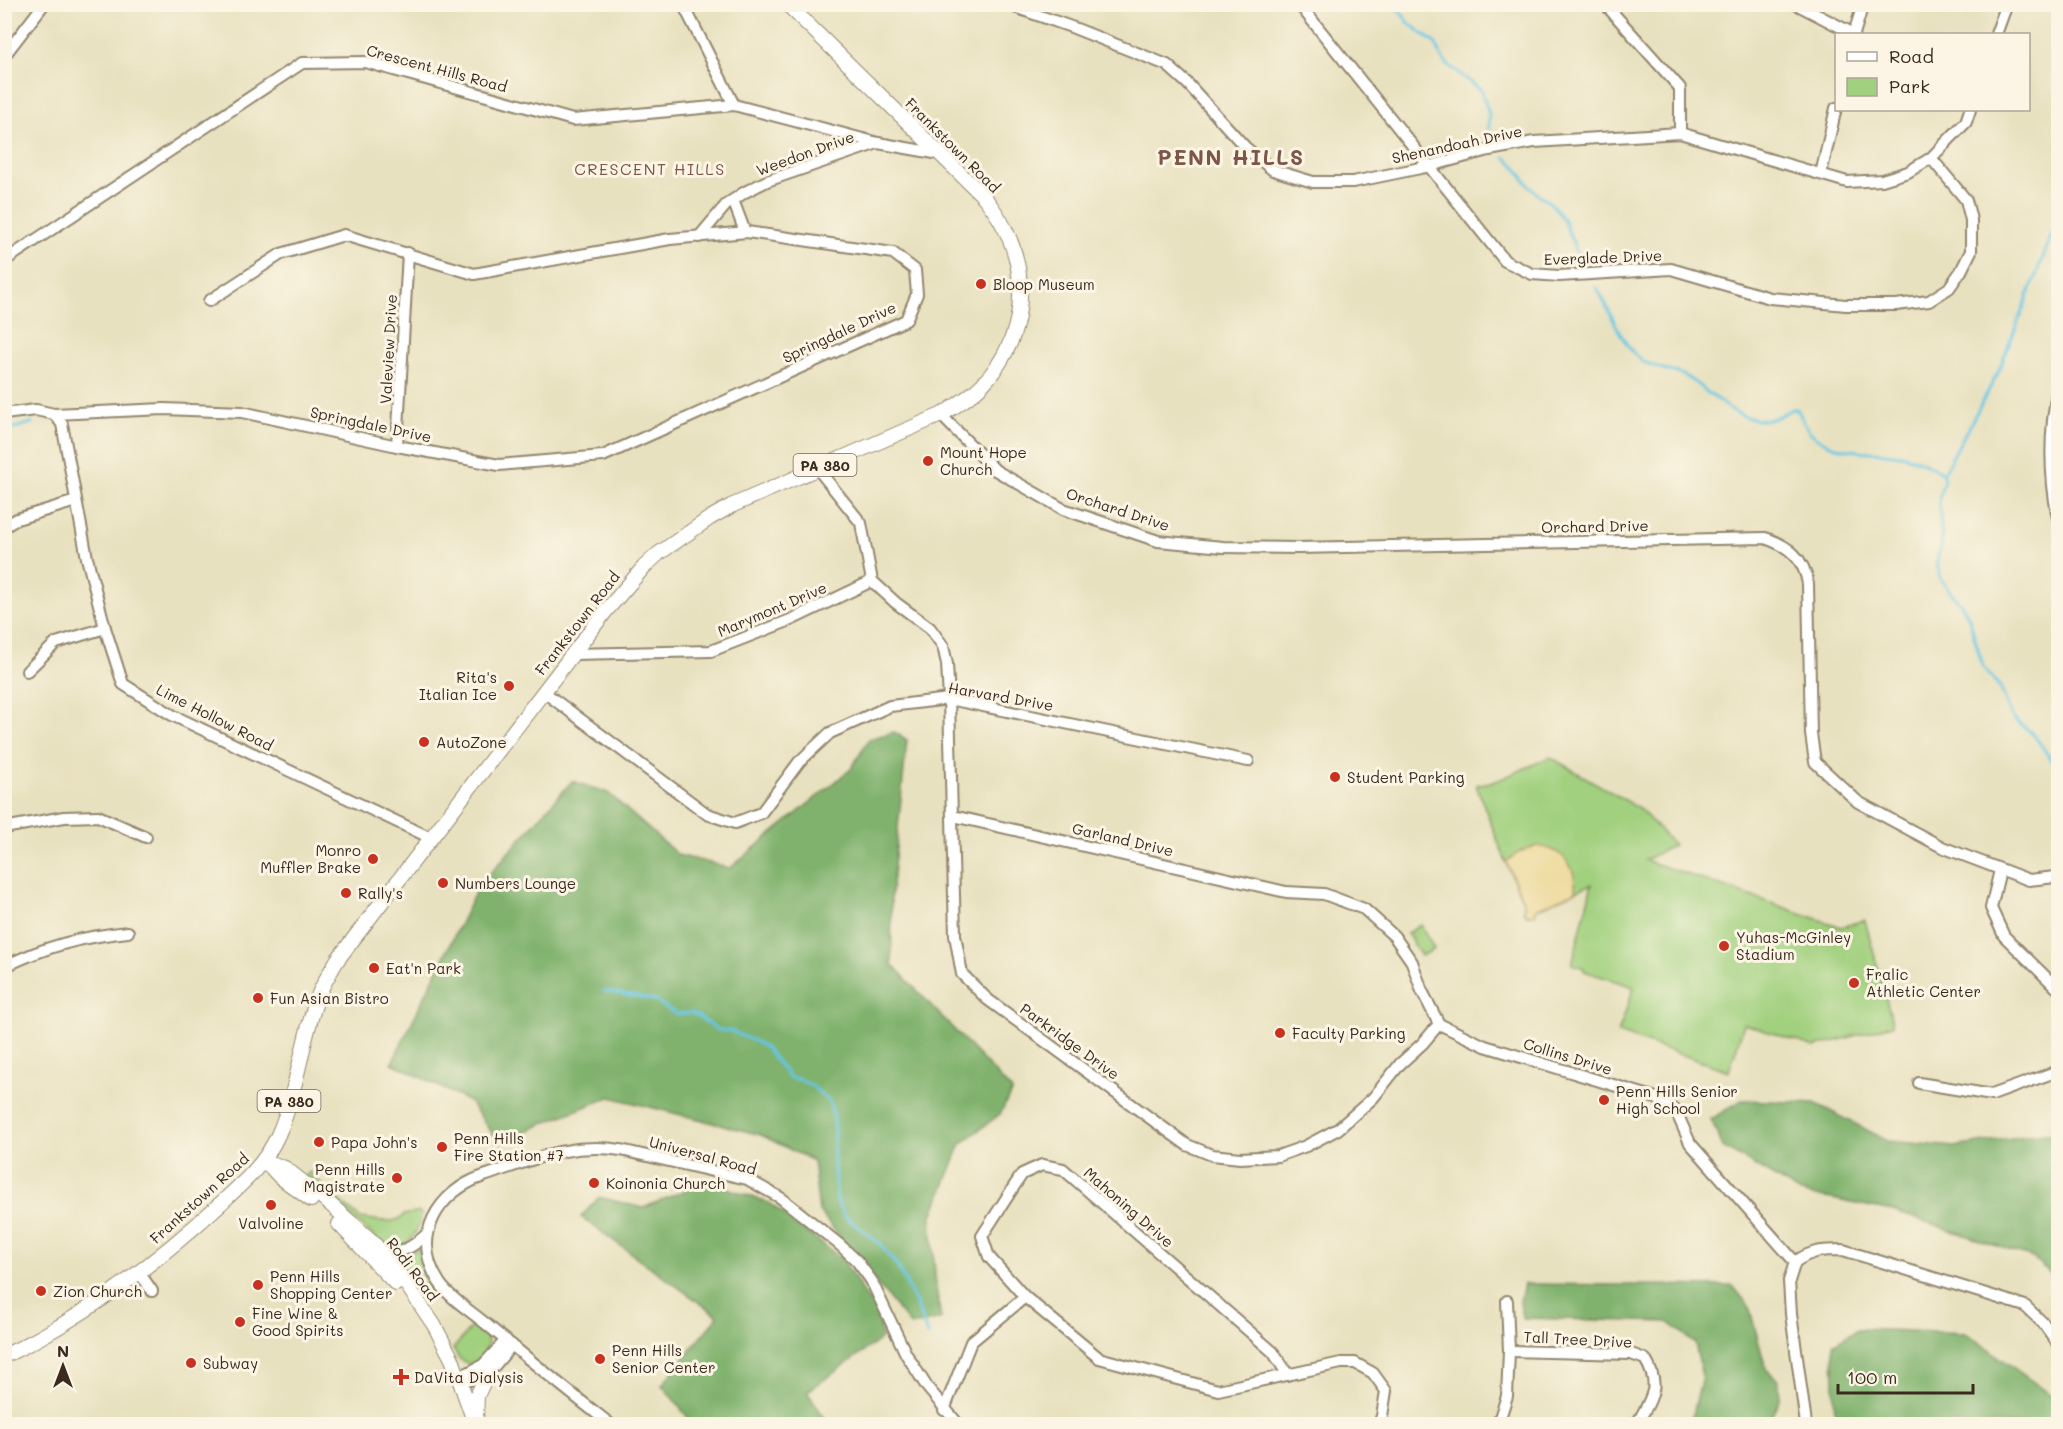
<svg xmlns="http://www.w3.org/2000/svg" width="2063" height="1429" font-family="Mali,sans-serif">
  <rect width="100%" height="100%" fill="#fcf5e5"/>
  <filter id="ink" filterUnits="userSpaceOnUse"><feTurbulence type="fractalNoise" baseFrequency=".0167" numOctaves="2"/><feDisplacementMap in="SourceGraphic" scale="12" xChannelSelector="R" yChannelSelector="G"/><feConvolveMatrix kernelMatrix="1 2 1 2 8 2 1 2 1" color-interpolation-filters="sRGB"/></filter>
  <filter id="wash" filterUnits="userSpaceOnUse"><feTurbulence type="fractalNoise" baseFrequency=".008" numOctaves="4" result="noise"/><feDisplacementMap in="SourceGraphic" scale="24" xChannelSelector="R" yChannelSelector="G"/><feGaussianBlur stdDeviation="1.35" result="paint"/><feColorMatrix in="noise" values="0 0 0 0 0 0 0 0 0 0 0 0 0 0 0 0 0 1.4 0 .05"/><feComposite in="paint" operator="in"/></filter>
  <g filter="url(#wash)">
    <rect width="100%" height="100%" fill="#e8e1bf"/>
    <g fill="#a1d07e" stroke="#6e7d4e" stroke-width="1.5">
      <polygon points="1550,757 1639,808 1674,845 1645,860 1841,927 1865,920 1893,1025 1815,1047 1744,1024 1729,1071 1618,1033 1634,987 1584,971 1584,968 1572,964 1592,884 1536,909 1535,914 1527,915 1524,912 1524,903 1506,862 1476,785 1499,780"/>
      <polygon points="1421,925 1434,949 1421,956 1407,933"/>
      <path d="M310,1172L325,1188L360,1218L381,1221H392L400,1219L404,1215L419,1212L422,1215C416,1239 404,1254 379,1241L305,1176Z"/>
      <path d="M419,1248C419,1280 446,1299 468,1317C476,1322 484,1327 487,1337C491,1350 476,1372 461,1360C458,1358 455,1352 453,1349L473,1325L413,1278L409,1280L393,1260L395,1257L408,1254Z"/>
    </g>
    <g fill="#80b26d" stroke="#5e6e46" stroke-width="1.5">
      <polygon points="894,732 907,740 891,895 892,964 1012,1091 1000,1114 961,1144 931,1218 936,1287 941,1319 911,1326 819,1211 813,1161 761,1135 610,1097 544,1123 500,1144 470,1102 392,1063 478,887 572,781 608,793 678,855 730,868 851,769 869,739"/>
      <polygon points="1742,1100 1815,1103 1888,1141 1954,1147 2044,1133 2058,1137 2058,1280 2033,1258 1893,1211 1801,1193 1723,1147 1711,1119"/>
      <polygon points="707,1181 769,1203 842,1259 880,1318 881,1339 807,1392 829,1424 693,1424 662,1385 718,1316 581,1217 599,1197 643,1208"/>
      <polygon points="1524,1284 1733,1286 1749,1306 1766,1369 1778,1380 1780,1397 1768,1424 1687,1424 1693,1415 1702,1376 1695,1343 1668,1322 1522,1318 1520,1301"/>
      <polygon points="1858,1329 1966,1333 2058,1400 2058,1424 1835,1424 1833,1344"/>
    </g>
    <path fill="#eeda9e" stroke="#94825e" stroke-width="1.5" d="M1537,846C1563,849 1577,866 1575,892L1536,909L1535,914L1527,915L1524,912V903L1506,862C1516,854 1524,848 1537,846Z"/>
    <g fill="none" stroke-linecap="round" stroke-linejoin="round">
      <g stroke="#65c6e4" stroke-width="3">
        <polyline points="1394,4 1410,24 1436,44 1442,58 1447,64 1481,90 1489,114 1489,139"/>
        <path d="M1505,157C1518,166 1522,178 1532,189C1539,196 1548,200 1554,207C1568,222 1572,244 1581,261"/>
        <path d="M1596,287C1610,308 1621,345 1641,360C1654,369 1671,369 1685,376C1708,390 1739,424 1767,420C1777,419 1784,412 1793,409H1797C1802,417 1804,426 1811,433C1836,457 1875,449 1905,456C1918,459 1931,466 1943,474L1944,479L1940,495L1939,506L1942,538L1937,562L1940,579L1963,607L1969,618L1983,667L2000,687L2012,717L2034,735L2052,761L2058,766"/>
        <polyline points="4,431 32,423"/>
        <polyline points="1943,474 1998,373 2058,219"/>
        <polyline points="604,991 654,1000 676,1014 693,1013 718,1030 731,1031 756,1042 765,1047 789,1077 801,1080 812,1086 829,1101 834,1117 834,1167 837,1199 840,1208 846,1217 878,1242 898,1267 915,1301 928,1336"/>
      </g>
    </g>
  </g>
  <g filter="url(#ink)">
    <g fill="none" stroke-linecap="round" stroke-linejoin="round">
      <defs>
        <g id="minor">
          <polyline points="683,4 734,105"/>
          <polyline points="1006,4 1074,28 1167,65 1187,83 1246,148 1273,170 1313,182 1353,182 1430,166 1489,150 1534,142 1680,133 1847,182 1882,180 1908,172 1931,158 1966,122 1970,110"/>
          <polyline points="1299,4 1505,261 1532,274 1559,276 1671,269 1770,298 1846,305 1896,305 1929,301 1949,288 1961,271 1971,251 1971,220 1966,200 1931,158"/>
          <polyline points="1605,4 1680,88 1680,133"/>
          <polyline points="1796,4 1854,34"/>
          <polyline points="1854,34 1863,4"/>
          <polyline points="1996,34 2007,4"/>
          <polyline points="4,56 44,4"/>
          <polyline points="1821,174 1836,108"/>
          <polyline points="733,200 745,232"/>
          <polyline points="699,237 726,205 745,192 767,181 878,143 940,154"/>
          <polyline points="4,261 302,63 365,62 573,120 734,105 878,143"/>
          <path d="M2058,388C2049,432 2049,474 2058,518"/>
          <polyline points="4,414 36,410 54,414 164,409 242,412 397,446 499,465 603,456 906,320 917,294 915,270 893,253 747,232 670,239 474,274 344,235 281,254 209,301"/>
          <polyline points="54,414 62,424 87,558 105,628 123,684 172,715 431,838"/>
          <path d="M941,415L995,470L1063,509L1158,541L1223,547L1298,548L1765,538C1789,546 1804,558 1808,584L1811,734L1815,762L1858,802L1942,847L2029,880L2055,877L2058,875"/>
          <polyline points="397,446 408,253"/>
          <polyline points="817,468 861,523 872,581 896,603 930,628 943,646 947,664 949,699 955,935 962,974 987,999 1187,1145 1212,1155 1240,1158 1278,1156 1306,1146 1338,1129 1373,1098 1400,1064 1423,1043 1439,1024 1422,991 1412,962 1394,936 1364,909 1324,894 1286,892 953,816"/>
          <polyline points="4,527 17,519 76,501"/>
          <polyline points="573,654 711,651 793,619 872,581"/>
          <polyline points="27,671 56,643 105,628"/>
          <polyline points="544,692 707,814 735,823 761,813 799,762 830,733 890,706 949,699 1248,761"/>
          <polyline points="4,828 64,817 98,816 146,837"/>
          <polyline points="2000,870 1991,908 2004,936 2058,989"/>
          <path d="M4,967C43,947 85,936 128,932"/>
          <polyline points="1439,1024 1485,1046 1656,1098 1676,1111 1690,1143 1795,1262 1789,1281 1791,1314 1806,1424"/>
          <polyline points="1919,1083 1992,1095 2058,1071"/>
          <path d="M381,1251C402,1254 412,1248 428,1233"/>
          <path d="M1795,1262C1812,1250 1823,1250 1843,1250L2025,1306L2044,1324L2058,1344"/>
          <polyline points="139,1272 152,1291"/>
          <path d="M1509,1351L1631,1354L1645,1359C1662,1387 1651,1398 1637,1424"/>
          <polyline points="1288,1375 1273,1352 1063,1169 1042,1165 1022,1174 982,1236 989,1257 1025,1297 1099,1358 1218,1390 1341,1363 1355,1363 1373,1373 1386,1391 1382,1416 1379,1424"/>
          <polyline points="458,1378 483,1365 506,1340"/>
          <polyline points="460,1384 490,1371 512,1345"/>
          <polyline points="944,1410 971,1342 1025,1297"/>
          <path d="M610,1424C568,1391 527,1358 486,1324C472,1312 448,1297 439,1282C410,1237 438,1191 484,1176C533,1160 568,1142 621,1150L747,1179L781,1198L840,1245L857,1261L871,1280L906,1354L927,1387L958,1424"/>
          <polyline points="1498,1424 1507,1396 1509,1351 1507,1301"/>
        </g>
        <g id="major">
          <polyline points="265,1161 285,1168 323,1198 372,1241 396,1269 434,1325 452,1359 475,1424"/>
          <polyline points="266,1162 280,1177 311,1200"/>
          <polyline points="339,1224 396,1284"/>
          <path d="M4,1356C82,1319 157,1262 220,1204C243,1183 265,1164 278,1135C297,1092 301,1044 317,999C322,985 330,972 338,959L605,612L644,567L658,554L710,518L731,506L941,415C956,406 970,397 982,385C1034,330 1031,254 984,197L787,4"/>
          <polyline points="476,1419 477,1396 488,1372"/>
        </g>
      </defs>
      <use href="#minor" stroke="#92866e" stroke-width="14"/>
      <use href="#major" stroke="#92866e" stroke-width="16"/>
      <use href="#minor" stroke="#fff" stroke-width="10"/>
      <use href="#major" stroke="#fff" stroke-width="14"/>
    </g>
  </g>
  <g fill="#c8321e" stroke="#fcf5e5" stroke-width="2">
    <circle cx="981" cy="284" r="6"/>
    <circle cx="928" cy="461" r="6"/>
    <circle cx="509" cy="686" r="6"/>
    <circle cx="424" cy="742" r="6"/>
    <circle cx="1335" cy="777" r="6"/>
    <circle cx="373" cy="859" r="6"/>
    <circle cx="443" cy="883" r="6"/>
    <circle cx="346" cy="893" r="6"/>
    <circle cx="1724" cy="946" r="6"/>
    <circle cx="374" cy="968" r="6"/>
    <circle cx="1854" cy="983" r="6"/>
    <circle cx="258" cy="998" r="6"/>
    <circle cx="1280" cy="1033" r="6"/>
    <circle cx="1604" cy="1100" r="6"/>
    <circle cx="319" cy="1142" r="6"/>
    <circle cx="442" cy="1147" r="6"/>
    <circle cx="397" cy="1178" r="6"/>
    <circle cx="594" cy="1183" r="6"/>
    <circle cx="271" cy="1205" r="6"/>
    <circle cx="258" cy="1285" r="6"/>
    <circle cx="41" cy="1291" r="6"/>
    <circle cx="240" cy="1322" r="6"/>
    <circle cx="600" cy="1359" r="6"/>
    <circle cx="191" cy="1363" r="6"/>
    <path d="M398 1368h6v6h6v6h-6v6h-6v-6h-6v-6h6z"/>
  </g>
  <g text-anchor="middle" dominant-baseline="central" stroke-width="6" stroke-linejoin="round" paint-order="stroke">
    <g fill="#fcf5e5" stroke="#75675a" stroke-width="1.5">
      <rect x="793.5" y="454" width="63" height="22" rx="4.5"/>
      <rect x="257.5" y="1090" width="63" height="22" rx="4.5"/>
    </g>
    <g font-size="14" font-weight="bold" fill="#3b2a1e">
      <text x="825" y="465">PA 380</text>
      <text x="289" y="1101">PA 380</text>
    </g>
    <g font-size="15" fill="#3b2a1e" stroke="#fcf5e5">
      <text transform="translate(437 68) rotate(15)">Crescent Hills Road</text>
      <text transform="translate(1457 144) rotate(-12)">Shenandoah Drive</text>
      <text transform="translate(953 145) rotate(45)">Frankstown Road</text>
      <text transform="translate(805 153) rotate(-20)">Weedon Drive</text>
      <text transform="translate(1603 257) rotate(-2)">Everglade Drive</text>
      <text transform="translate(839 332) rotate(-25)">Springdale Drive</text>
      <text transform="translate(388 349) rotate(-87)">Valeview Drive</text>
      <text transform="translate(371 424) rotate(12)">Springdale Drive</text>
      <text transform="translate(1118 509) rotate(18)">Orchard Drive</text>
      <text transform="translate(1595 526) rotate(-1)">Orchard Drive</text>
      <text transform="translate(772 609) rotate(-23)">Marymont Drive</text>
      <text transform="translate(577 623) rotate(-52)">Frankstown Road</text>
      <text transform="translate(1001 696) rotate(10)">Harvard Drive</text>
      <text transform="translate(215 717) rotate(27)">Lime Hollow Road</text>
      <text transform="translate(1123 839) rotate(13)">Garland Drive</text>
      <text transform="translate(1070 1041) rotate(36)">Parkridge Drive</text>
      <text transform="translate(1568 1056) rotate(17)">Collins Drive</text>
      <text transform="translate(703 1155) rotate(15)">Universal Road</text>
      <text transform="translate(199 1198) rotate(-42)">Frankstown Road</text>
      <text transform="translate(1129 1207) rotate(41)">Mahoning Drive</text>
      <text transform="translate(413 1269) rotate(53)">Rodi Road</text>
      <text transform="translate(1578 1339) rotate(3)">Tall Tree Drive</text>
    </g>
    <g font-size="15" fill="#3b2a1e" stroke="#fcf5e5" text-anchor="start">
      <text x="993" y="284">Bloop Museum</text>
      <text x="940" y="452">Mount Hope<tspan x="940" dy="17">Church</tspan></text>
      <text x="497" y="677" text-anchor="end">Rita's<tspan x="497" dy="17">Italian Ice</tspan></text>
      <text x="436" y="742">AutoZone</text>
      <text x="1347" y="777">Student Parking</text>
      <text x="361" y="850" text-anchor="end">Monro<tspan x="361" dy="17">Muffler Brake</tspan></text>
      <text x="455" y="883">Numbers Lounge</text>
      <text x="358" y="893">Rally's</text>
      <text x="1736" y="937">Yuhas-McGinley<tspan x="1736" dy="17">Stadium</tspan></text>
      <text x="386" y="968">Eat'n Park</text>
      <text x="1866" y="974">Fralic<tspan x="1866" dy="17">Athletic Center</tspan></text>
      <text x="270" y="998">Fun Asian Bistro</text>
      <text x="1292" y="1033">Faculty Parking</text>
      <text x="1616" y="1091">Penn Hills Senior<tspan x="1616" dy="17">High School</tspan></text>
      <text x="454" y="1138">Penn Hills<tspan x="454" dy="17">Fire Station #7</tspan></text>
      <text x="331" y="1142">Papa John's</text>
      <text x="385" y="1169" text-anchor="end">Penn Hills<tspan x="385" dy="17">Magistrate</tspan></text>
      <text x="606" y="1183">Koinonia Church</text>
      <text x="271" y="1223" text-anchor="middle">Valvoline</text>
      <text x="270" y="1276">Penn Hills<tspan x="270" dy="17">Shopping Center</tspan></text>
      <text x="53" y="1291">Zion Church</text>
      <text x="252" y="1313">Fine Wine &amp;<tspan x="252" dy="17">Good Spirits</tspan></text>
      <text x="612" y="1350">Penn Hills<tspan x="612" dy="17">Senior Center</tspan></text>
      <text x="203" y="1363">Subway</text>
      <text x="414" y="1377">DaVita Dialysis</text>
    </g>
    <g font-size="16" letter-spacing="1.5" fill="#7d5648" stroke="#fcf5e5">
      <text x="650" y="168">CRESCENT HILLS</text>
    </g>
    <g font-size="21" font-weight="bold" letter-spacing="1.5" fill="#7d5648" stroke="#fcf5e5">
      <text x="1231" y="156">PENN HILLS</text>
    </g>
  </g>
  <rect width="2063" height="1429" fill="none" stroke="#fcf5e5" stroke-width="24"/>
  <rect x="1835" y="33" width="195" height="78" fill="#fcf5e5" stroke="#afa495" stroke-width="1.5"/>
  <rect x="1847" y="52" width="30" height="9" fill="#ffffff" stroke="#afa495" stroke-width="1.5"/>
  <text x="1889" y="63" font-size="18" fill="#3b2a1e">Road</text>
  <rect x="1847" y="78" width="30" height="18" fill="#a1d07e" stroke="#afa495" stroke-width="1.5"/>
  <text x="1889" y="93" font-size="18" fill="#3b2a1e">Park</text>
  <g transform="translate(63 1366)" stroke="#fcf5e5" stroke-width="4.5" paint-order="stroke">
  <path d="M0-4.5L10 22L0 15L-10 22Z" fill="#3b2a1e"/>
  <text y="-9" font-size="16" font-weight="bold" text-anchor="middle" fill="#3b2a1e">N</text>
  </g>
  <path d="M1838 1384v9h135v-9" fill="none" stroke="#3b2a1e" stroke-width="3"/>
  <text x="1847" y="1384" font-size="18" fill="#3b2a1e" stroke="#fcf5e5" stroke-width="4.5" paint-order="stroke">100 m</text>
</svg>
